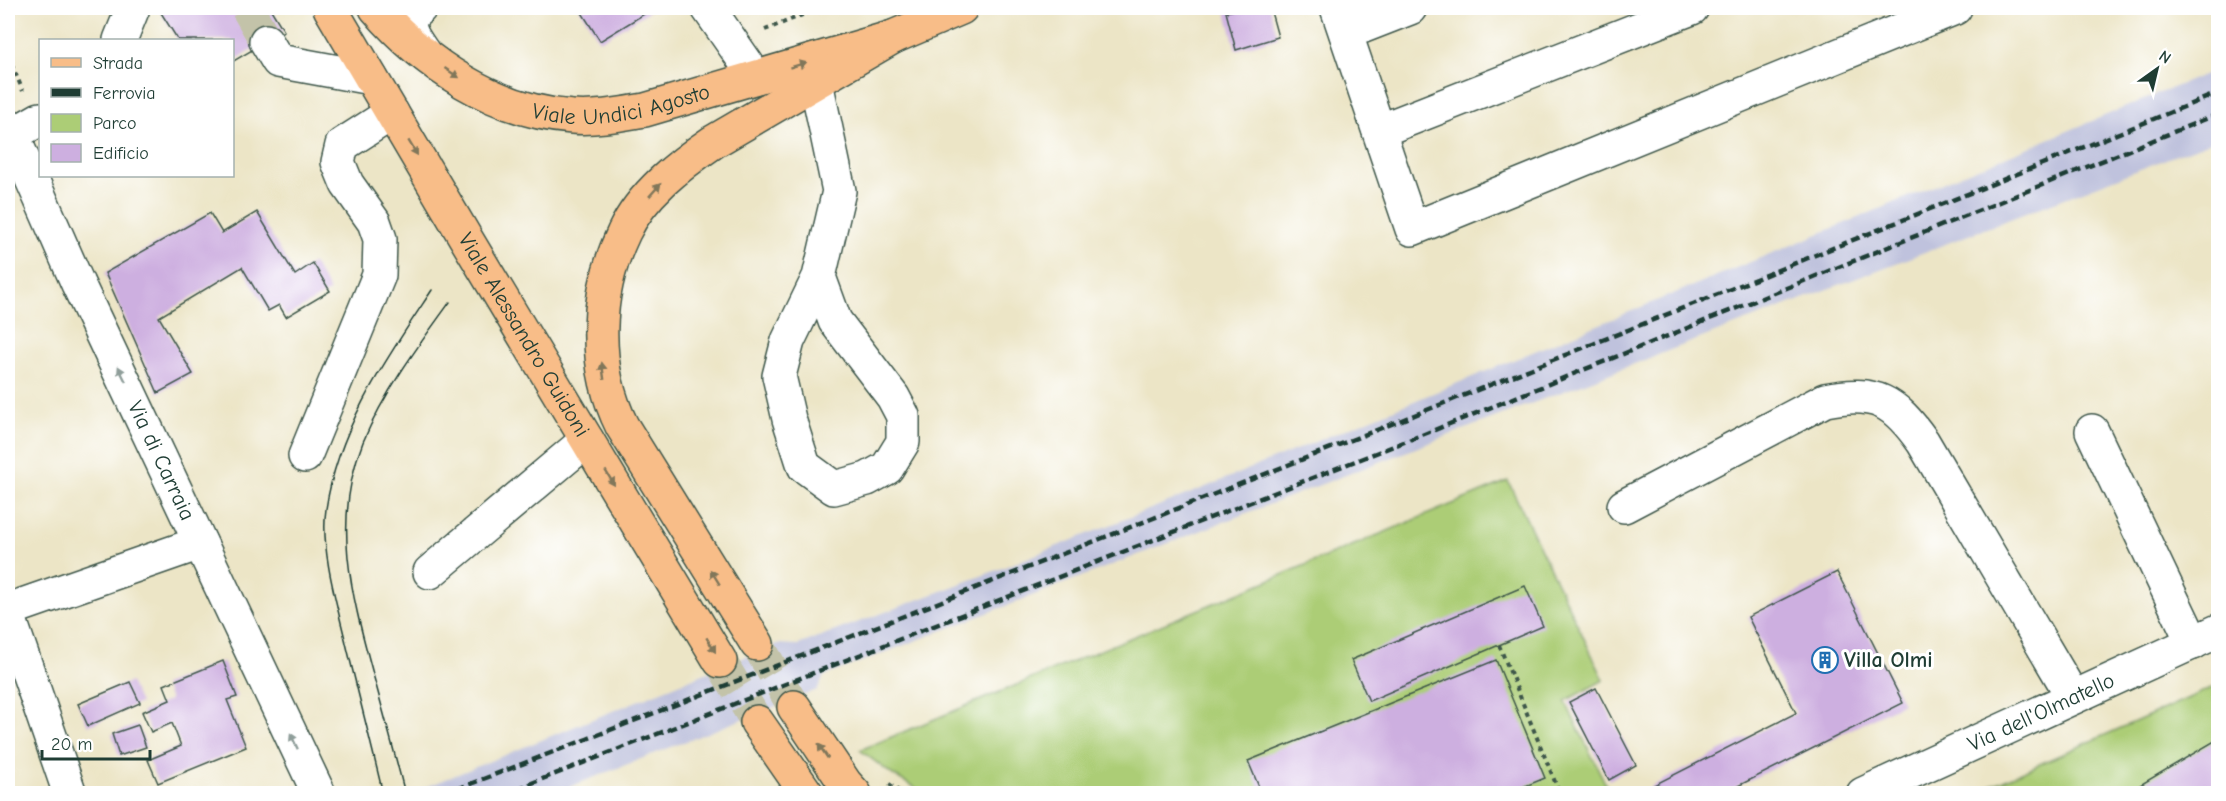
<svg xmlns="http://www.w3.org/2000/svg" width="2226" height="801" font-family="'Comic Neue',sans-serif">
  <rect width="100%" height="100%" fill="#fff"/>
  <filter id="ink" filterUnits="userSpaceOnUse"><feTurbulence type="fractalNoise" baseFrequency=".0167" numOctaves="2"/><feDisplacementMap in="SourceGraphic" scale="12" xChannelSelector="R" yChannelSelector="G"/><feConvolveMatrix kernelMatrix="1 2 1 2 8 2 1 2 1" color-interpolation-filters="sRGB"/></filter>
  <filter id="wash" filterUnits="userSpaceOnUse"><feTurbulence type="fractalNoise" baseFrequency=".008" numOctaves="4" result="noise"/><feDisplacementMap in="SourceGraphic" scale="24" xChannelSelector="R" yChannelSelector="G"/><feGaussianBlur stdDeviation="1.35" result="paint"/><feColorMatrix in="noise" values="0 0 0 0 0 0 0 0 0 0 0 0 0 0 0 0 0 1.4 0 .05"/><feComposite in="paint" operator="in"/></filter>
  <g filter="url(#wash)">
    <rect width="100%" height="100%" fill="#ece5c6"/>
    <polygon fill="#bfc2dd" points="2218,69 2218,139 2205,144 824,676 817,690 554,793 409,794 777,644 798,645 997,570 1196,491"/>
    <g fill="#accd76" stroke="#668555" stroke-width="1.5">
      <polygon points="1508,481 1604,680 1565,701 1610,793 924,793 893,775 860,750"/>
      <polygon points="2218,685 2218,793 1974,793"/>
    </g>
    <g id="blocks">
      <g fill="#cdafe0">
        <polygon points="158,8 270,8 284,31 232,62 232,40 178,40"/>
        <polygon points="579,8 654,8 600,41"/>
        <polygon points="1243,8 1270,8 1278,37 1236,50 1226,12"/>
        <polygon points="257,212 295,275 313,263 330,291 286,317 279,305 268,311 242,267 159,317 193,374 158,393 105,273 210,213 222,233"/>
        <polygon points="1837,572 1903,703 1722,794 1653,794 1650,787 1796,713 1748,617"/>
        <polygon points="1525,586 1543,626 1369,701 1351,660"/>
        <polygon points="1496,660 1545,778 1506,794 1262,794 1248,761"/>
        <polygon points="223,661 237,697 227,700 246,747 158,783 148,760 181,746 172,723 151,732 142,712 170,700 164,685"/>
        <polygon points="130,682 140,703 88,726 78,704"/>
        <polygon points="1596,688 1636,765 1609,780 1569,702"/>
        <polygon points="138,725 146,747 119,756 112,734"/>
        <polygon points="2218,739 2218,792 2138,794 2135,788"/>
      </g>
    </g>
  </g>
  <g filter="url(#ink)">
    <use href="#blocks" fill-opacity="0" stroke="#3e564a" stroke-width="1.5"/>
    <g fill="none" stroke-linecap="round" stroke-linejoin="round">
      <polyline stroke="#c3c3a9" stroke-width="33" stroke-dasharray="33 16" stroke-linecap="butt" points="247,8 266,41"/>
      <g stroke="#c3c3a9" stroke-width="33" stroke-dasharray="33 16" stroke-linecap="butt">
        <polyline points="757,644 794,707"/>
        <polyline points="720,661 757,722"/>
      </g>
      <defs>
        <g id="minor">
          <path d="M420,8C399,23 414,39 425,55"/>
          <polyline points="708,8 756,77"/>
          <polyline points="1337,8 1412,229 1955,8"/>
          <polyline points="1346,33 1410,8"/>
          <polyline points="120,40 133,8"/>
          <polyline points="266,41 278,61 371,78"/>
          <polyline points="816,82 839,191 819,277 835,321 893,397 903,416 903,442 887,468 867,479 834,488 804,466 789,419 779,376 788,341 819,277"/>
          <path id="s1" d="M8,125L78,284L319,794"/>
          <polyline points="1379,131 1692,8"/>
          <polyline points="12,135 40,119"/>
          <polyline points="2092,431 2193,643"/>
          <polyline points="305,456 379,275 380,239 374,222 347,184 338,162 342,145 392,113"/>
          <path d="M1624,506L1825,400C1876,390 1894,401 1923,442L2073,697"/>
          <polyline points="430,572 587,440"/>
          <polyline points="8,610 200,543"/>
          <polyline points="8,614 70,794"/>
          <path id="s2" d="M1863,794L2218,631"/>
        </g>
        <g id="major">
          <path id="s3" d="M330,8L468,242L720,661"/>
          <path id="s4" d="M376,8C425,65 495,111 572,117C596,119 621,114 645,110L893,37L961,8"/>
          <path d="M757,644L622,426C592,366 595,292 624,232C642,194 679,165 713,142L893,37"/>
          <polyline points="794,707 845,783 855,794"/>
          <polyline points="757,722 807,794"/>
        </g>
      </defs>
      <use href="#minor" stroke="#3e564a" stroke-width="36"/>
      <use href="#major" stroke="#3e564a" stroke-width="36"/>
      <g stroke="#3e564a" stroke-width="4" stroke-dasharray="4.5 4.5" stroke-linecap="butt">
        <polyline points="765,30 820,8"/>
        <polyline points="8,56 23,91"/>
        <polyline points="1499,645 1560,794"/>
        <polyline points="889,784 903,794"/>
      </g>
      <use href="#minor" stroke="#fff" stroke-width="33"/>
      <use href="#major" stroke="#f8bd88" stroke-width="33"/>
      <g stroke="#1f3d34" stroke-width="1.5">
        <path d="M383,794C371,743 358,693 346,643C337,605 320,548 326,509C338,427 387,358 432,290"/>
        <path d="M405,794C395,754 384,714 373,674C352,596 331,522 363,442C384,392 418,346 450,302"/>
      </g>
      <g stroke="#1f3d34" stroke-width="4.5" stroke-dasharray="9 4.5" stroke-linecap="butt">
        <path d="M444,794C1038,566 1629,331 2218,93"/>
        <polyline points="504,794 1432,431 2218,114"/>
      </g>
    </g>
    <defs><path id="oneway-solid" d="M-6-.8H1V-3.2L6.5 0L1 3.2V.8H-6Z" transform="scale(1.5)"/></defs>
    <g fill="#81775a">
      <use href="#oneway-solid" transform="translate(798 65) rotate(-17)"/>
      <use href="#oneway-solid" transform="translate(452 73) rotate(33)"/>
      <use href="#oneway-solid" transform="translate(413 148) rotate(59)"/>
      <use href="#oneway-solid" transform="translate(655 190) rotate(-48)"/>
      <use href="#oneway-solid" transform="translate(603 371) rotate(-98)"/>
      <use href="#oneway-solid" transform="translate(610 478) rotate(59)"/>
      <use href="#oneway-solid" transform="translate(715 577) rotate(-122)"/>
      <use href="#oneway-solid" transform="translate(711 645) rotate(59)"/>
      <use href="#oneway-solid" transform="translate(823 751) rotate(-124)"/>
    </g>
    <g fill="#8f9e9a">
      <use href="#oneway-solid" transform="translate(122 374) rotate(-116)"/>
      <use href="#oneway-solid" transform="translate(294 741) rotate(-115)"/>
    </g>
  </g>
  <defs>
    <symbol id="building-ring" viewBox="-11 -11 22 22"><circle r="9.5" fill="#fff" stroke="#1f6fb2" stroke-width="1.5"/><path d="M-4-6H4V6H1V3H-1V6H-4ZM-2.5-4.3h1.7v1.8h-1.7ZM.8-4.3h1.7v1.8H.8ZM-2.5-1h1.7V.8h-1.7ZM.8-1h1.7V.8H.8Z" fill="#1f6fb2"/></symbol>
  </defs>
  <g fill-rule="evenodd">
    <use href="#building-ring" x="1810" y="645" width="30" height="30"/>
  </g>
  <g text-anchor="middle" dominant-baseline="central" stroke-width="6" stroke-linejoin="round" paint-order="stroke">
    <g font-size="22" fill="#1f3d34" stroke="#fff">
      <text stroke="none"><textPath href="#s4" startOffset="280">Viale Undici Agosto</textPath></text>
      <text stroke="none"><textPath href="#s3" startOffset="380">Viale Alessandro Guidoni</textPath></text>
      <text stroke="none"><textPath href="#s1" startOffset="369">Via di Carraia</textPath></text>
      <text stroke="none"><textPath href="#s2" startOffset="196">Via dell'Olmatello</textPath></text>
    </g>
    <g font-size="22" font-weight="bold" fill="#1f3d34" stroke="#fff" text-anchor="start">
      <text x="1844" y="660">Villa Olmi</text>
    </g>
  </g>
  <rect width="2226" height="801" fill="none" stroke="#fff" stroke-width="30"/>
  <rect x="39" y="39" width="195" height="138" fill="#ffffff" stroke="#a5b1ae" stroke-width="1.5"/>
  <rect x="51" y="58" width="30" height="9" fill="#f8bd88" stroke="#a5b1ae" stroke-width="1.5"/>
  <text x="93" y="69" font-size="18" fill="#1f3d34">Strada</text>
  <rect x="51" y="88" width="30" height="9" fill="#1f3d34" stroke="#a5b1ae" stroke-width="1.5"/>
  <text x="93" y="99" font-size="18" fill="#1f3d34">Ferrovia</text>
  <rect x="51" y="114" width="30" height="18" fill="#accd76" stroke="#a5b1ae" stroke-width="1.5"/>
  <text x="93" y="129" font-size="18" fill="#1f3d34">Parco</text>
  <rect x="51" y="144" width="30" height="18" fill="#cdafe0" stroke="#a5b1ae" stroke-width="1.5"/>
  <text x="93" y="159" font-size="18" fill="#1f3d34">Edificio</text>
  <g transform="translate(2157 69) rotate(34)" stroke="#ffffff" stroke-width="4.5" paint-order="stroke">
  <path d="M0-4.5L10 22L0 15L-10 22Z" fill="#1f3d34"/>
  <text y="-9" font-size="16" font-weight="bold" text-anchor="middle" fill="#1f3d34">N</text>
  </g>
  <path d="M42 750v9h108v-9" fill="none" stroke="#1f3d34" stroke-width="3"/>
  <text x="51" y="750" font-size="18" fill="#1f3d34" stroke="#ffffff" stroke-width="4.5" paint-order="stroke">20 m</text>
</svg>
